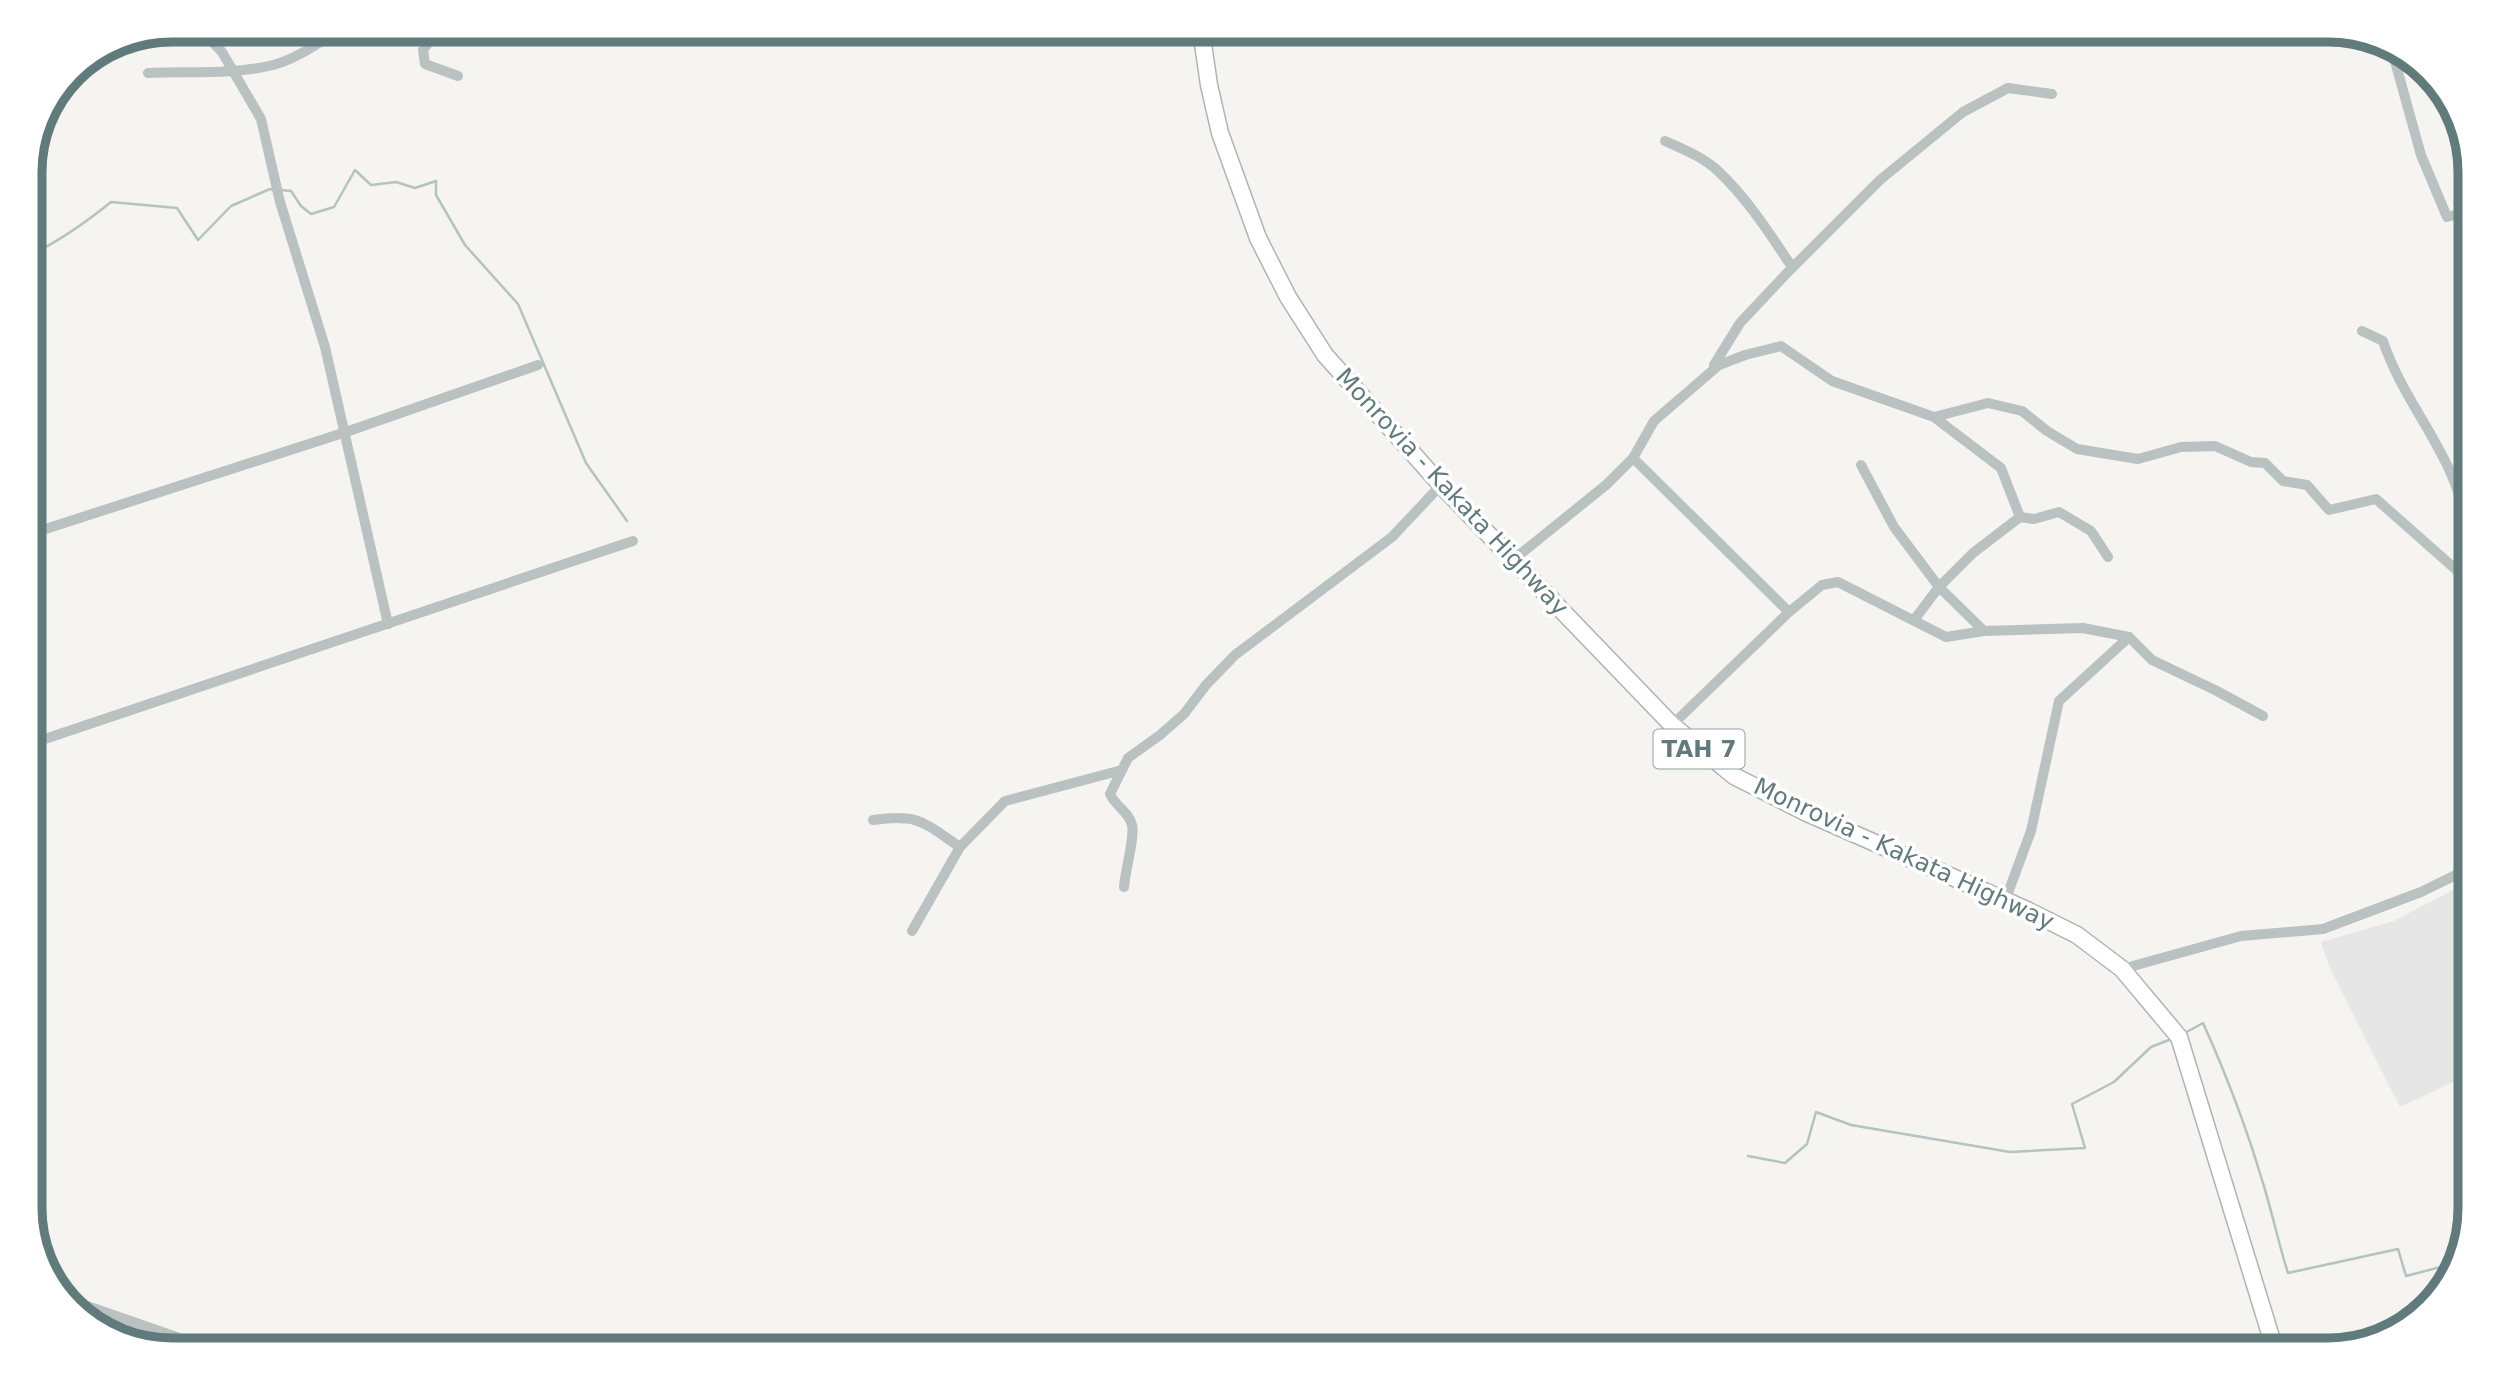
<svg xmlns="http://www.w3.org/2000/svg" width="2500" height="1380" font-family="'DejaVu Sans',sans-serif">
  <rect width="100%" height="100%" fill="#f5f4f1"/>
  <polygon fill="#e5e6e5" points="2470,881 2470,1074 2400,1107 2329,966 2321,942 2394,921"/>
  <g fill="none" stroke-linecap="round" stroke-linejoin="round">
    <g stroke="#b2c3c2" stroke-width="2.5">
      <polyline points="281,190 291,191 301,206 311,214 334,207 355,170 371,185 396,182 415,188 436,181 436,195 465,245 518,304 586,463 627,521"/>
      <path d="M30,255C60,241 85,223 111,202L177,208L198,240L231,206L270,189L274,190"/>
      <path d="M2183,1034L2203,1023C2226,1074 2246,1126 2262,1180C2272,1211 2278,1242 2288,1273L2398,1249L2406,1276L2456,1263"/>
      <polyline points="1748,1156 1785,1163 1807,1144 1816,1112 1851,1125 2010,1152 2085,1148 2072,1104 2114,1082 2151,1047 2174,1038"/>
    </g>
    <defs>
      <polyline id="highway" points="1201,30 1209,85 1220,133 1258,238 1288,297 1325,355 1441,485 1672,725 1734,776 1807,813 2027,910 2077,935 2122,969 2179,1037 2275,1350"/>
    </defs>
    <use href="#highway" stroke="#adb4b5" stroke-width="19"/>
    <g stroke="#b9c1c1" stroke-width="10">
      <polyline points="201,30 222,52 261,119 280,202 325,347 388,624"/>
      <polyline points="438,30 423,50 425,64 458,76"/>
      <polyline points="2391,47 2421,155 2447,217 2470,211"/>
      <path d="M148,73C189,71 233,75 273,65C297,59 319,42 340,30"/>
      <path d="M1665,141C1683,149 1703,157 1718,171C1747,198 1770,234 1792,267"/>
      <path d="M2362,331L2383,341C2398,385 2422,416 2443,457C2456,481 2463,507 2470,534"/>
      <polyline points="1714,365 1740,323 1787,273 1880,180 1963,112 2008,88 2052,94"/>
      <polyline points="1934,417 1988,403 2022,411 2047,431 2077,449 2138,459 2181,447 2215,446 2251,462 2265,463 2283,481 2307,485 2329,510 2376,499 2470,582"/>
      <polyline points="1633,458 1789,612"/>
      <polyline points="1861,465 1894,527 1939,587 1984,631"/>
      <polyline points="30,534 346,432 538,365"/>
      <polyline points="1513,560 1606,485 1633,458 1654,421 1719,365 1745,355 1781,346 1832,381 1934,417 2001,468 2020,517 2034,519 2059,512 2091,531 2108,557"/>
      <polyline points="1914,620 1939,587 1973,553 2020,517"/>
      <polyline points="1672,725 1789,612 1822,585 1838,582 1946,637 1984,631 2083,628 2129,637 2152,660 2217,691 2263,716"/>
      <polyline points="30,744 633,541"/>
      <path d="M873,820C919,813 924,823 960,847"/>
      <path d="M1124,887C1125,871 1135,837 1132,825C1129,812 1116,807 1110,794L1128,758L1160,735L1184,714L1206,685L1235,655L1392,537L1441,485"/>
      <polyline points="2005,901 2031,831 2059,701 2129,637"/>
      <polyline points="912,931 960,847 1005,801 1122,770"/>
      <polyline points="2122,969 2241,936 2323,929 2421,892 2470,868"/>
      <polyline points="70,1300 214,1350"/>
    </g>
    <use href="#highway" stroke="#fff" stroke-width="16"/>
  </g>
  <g text-anchor="middle" dominant-baseline="central" stroke-width="7" stroke-linejoin="round" paint-order="stroke">
    <rect fill="#fff" stroke="#90a2a3" stroke-width="2" x="1653.5" y="729.5" width="91" height="39" rx="5"/>
    <g font-size="23" font-weight="bold" fill="#617a7b">
      <text x="1699" y="749">TAH 7</text>
    </g>
    <g font-size="24" fill="#617a7b" stroke="#fff">
      <text transform="translate(1452 492) rotate(47)">Monrovia - Kakata Highway</text>
      <text transform="translate(1904 854) rotate(25)">Monrovia - Kakata Highway</text>
    </g>
  </g>
  <path d="M0 0H2500V1380H0ZM172 42H2328A130 130 0 0 1 2458 172V1208A130 130 0 0 1 2328 1338H172A130 130 0 0 1 42 1208V172A130 130 0 0 1 172 42Z" fill="#fff" fill-rule="evenodd"/>
  <path fill="none" stroke="#617a7b" stroke-width="9" d="M172 42H2328A130 130 0 0 1 2458 172V1208A130 130 0 0 1 2328 1338H172A130 130 0 0 1 42 1208V172A130 130 0 0 1 172 42Z"/>
</svg>
